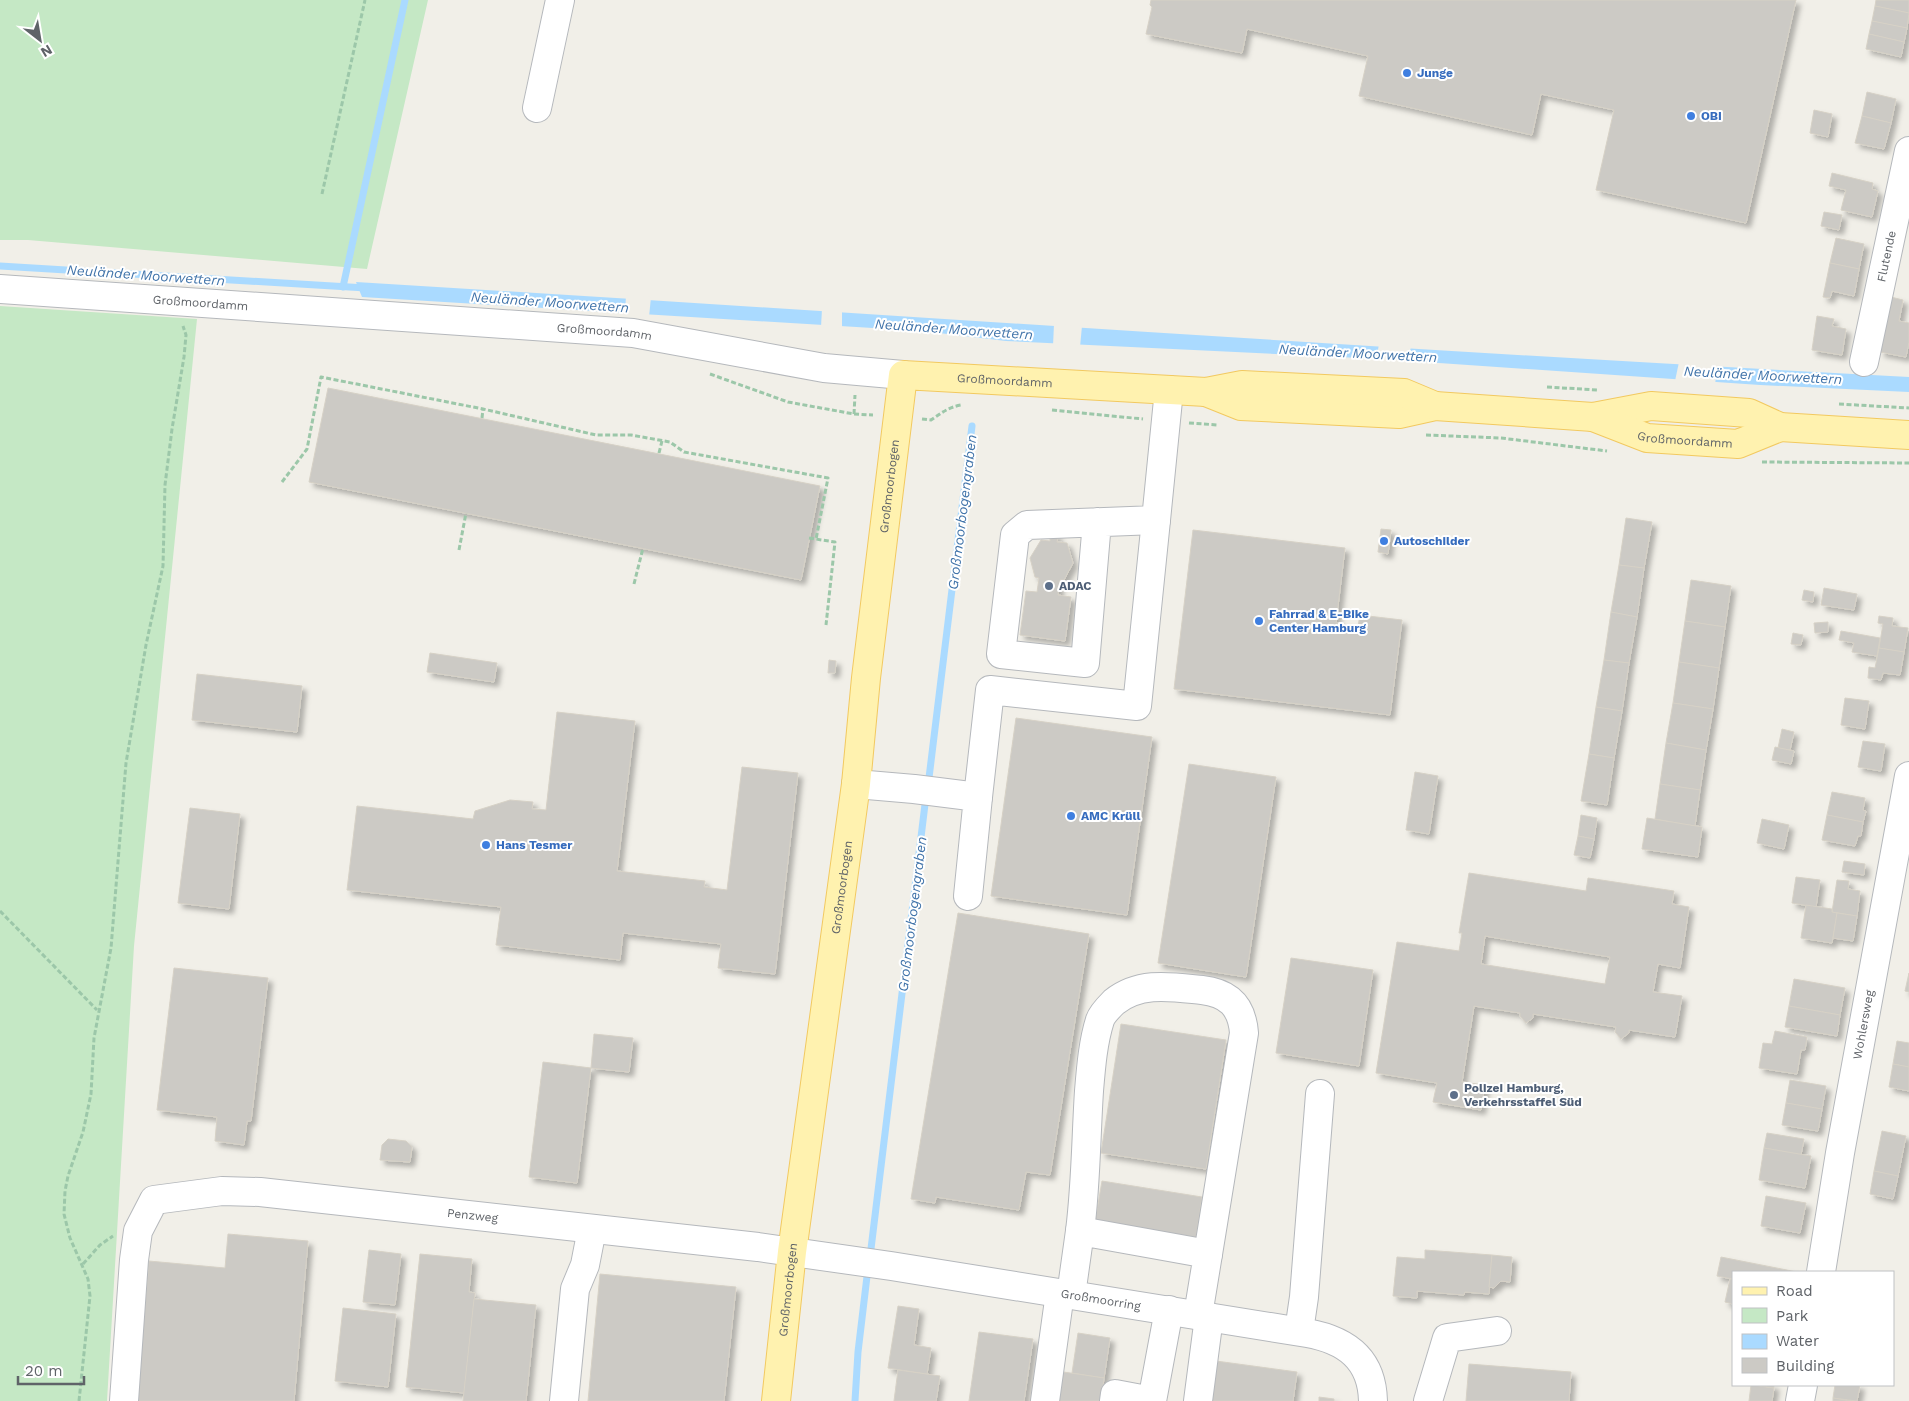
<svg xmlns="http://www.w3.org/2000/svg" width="1909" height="1401" font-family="'Work Sans',sans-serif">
  <defs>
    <filter id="shadow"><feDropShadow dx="4.5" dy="4.5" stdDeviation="2.5" flood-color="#0004"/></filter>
  </defs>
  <rect width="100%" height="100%" fill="#f1efe8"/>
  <g fill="#c5e8c5">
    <polygon points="0,0 428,0 367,269 28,240 0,240"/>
    <polygon points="0,306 197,319 134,946 107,1401 0,1401"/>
  </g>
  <path fill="#aadaff" d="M356,282C874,313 1391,350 1909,377V392L1760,385L1381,359L1006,341L922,331L362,297Z"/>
  <g fill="#f1efe8">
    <polygon points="626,295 651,297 649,317 625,315"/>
    <polygon points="822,309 842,310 842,328 821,327"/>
    <polygon points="1054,324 1082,326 1080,347 1053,346"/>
    <polygon points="1379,344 1411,346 1408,363 1376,361"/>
    <polygon points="1679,362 1718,364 1715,384 1675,381"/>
  </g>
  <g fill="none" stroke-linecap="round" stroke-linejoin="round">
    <g stroke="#aadaff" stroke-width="7">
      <polyline points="0,266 366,288"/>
      <polyline points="343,287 405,0"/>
      <polyline points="928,786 972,426"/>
      <polyline points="870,1257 926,796"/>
      <polyline points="855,1401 858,1352 868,1268"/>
    </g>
  </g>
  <g fill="#cccac5" stroke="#d6d1c6" fill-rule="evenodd" filter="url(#shadow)">
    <polygon points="1151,0 1796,0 1746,223 1596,190 1614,110 1541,94 1532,135 1359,96 1368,56 1247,29 1242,53 1146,34 1152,7 1150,5"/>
    <polygon points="1876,0 1909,0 1909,13 1875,6"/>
    <polygon points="1875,6 1909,13 1907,28 1872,21"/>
    <polygon points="1872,21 1907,28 1904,42 1869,34"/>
    <polygon points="1869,34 1904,42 1901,57 1866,49"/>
    <polygon points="1867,92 1896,99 1891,123 1862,116"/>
    <polygon points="1814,110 1832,114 1828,137 1810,133"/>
    <polygon points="1862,116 1891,123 1884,149 1855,143"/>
    <polygon points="1832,173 1873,183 1872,189 1878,191 1872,217 1841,210 1846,190 1829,186"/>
    <polygon points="1824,212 1842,215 1839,230 1821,226"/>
    <polygon points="1836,238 1864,244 1859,269 1830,263"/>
    <polygon points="1830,263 1859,269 1854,296 1832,291 1830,298 1823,297"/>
    <polygon points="1891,297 1903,300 1899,321 1909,323 1909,342 1906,357 1880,352"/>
    <polygon points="1817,316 1834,319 1832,326 1846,329 1842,355 1812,350"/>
    <polygon points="328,388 820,486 801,580 309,482"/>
    <polygon points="1626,518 1652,522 1644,568 1619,565"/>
    <polygon points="1381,529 1391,530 1388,554 1378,552"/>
    <polygon points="1193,530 1345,548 1336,623 1358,626 1360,615 1402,620 1390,715 1174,689"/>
    <polygon points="1050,534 1058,535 1057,542 1067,543 1073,563 1064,580 1060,580 1058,595 1071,597 1065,641 1020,635 1026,591 1037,592 1039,578 1035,577 1030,558 1041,540 1050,541"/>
    <polygon points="1619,565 1644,568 1637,617 1611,612"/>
    <polygon points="1691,580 1731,586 1725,627 1685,621"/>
    <polygon points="1824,588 1857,594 1854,610 1821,605"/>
    <polygon points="1804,590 1814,592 1813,602 1802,600"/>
    <polygon points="1611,612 1637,617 1629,663 1604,660"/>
    <polygon points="1879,616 1893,618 1892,626 1908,628 1904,652 1879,648 1883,624 1878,623"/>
    <polygon points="1685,621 1725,627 1719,668 1679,662"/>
    <polygon points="1828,622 1828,632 1815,633 1814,623"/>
    <polygon points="1841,631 1880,638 1877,656 1852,652 1854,643 1839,640"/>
    <polygon points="1793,633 1803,635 1801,645 1791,644"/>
    <polygon points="1879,648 1904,652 1900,675 1883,673 1881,680 1868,678 1869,667 1875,668"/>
    <polygon points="430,653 497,663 494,682 427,672"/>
    <polygon points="829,660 836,661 835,673 828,673"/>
    <polygon points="1604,660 1629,663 1622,711 1596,707"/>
    <polygon points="1679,662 1719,668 1713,709 1673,703"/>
    <polygon points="197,674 302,686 297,732 192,720"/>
    <polygon points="1845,698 1869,701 1865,729 1841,725"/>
    <polygon points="1673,703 1713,709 1706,750 1666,743"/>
    <polygon points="1596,707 1622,711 1614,758 1589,754"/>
    <polygon points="557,712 635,721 617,871 705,881 704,887 727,890 742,767 798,773 775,974 718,968 721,944 623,933 620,960 496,945 501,907 347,890 357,806 473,819 475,811 510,800 533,802 532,809 546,810"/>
    <polygon points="1016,718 1152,737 1127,915 991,896"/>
    <polygon points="1782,729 1794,732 1790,750 1778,748"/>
    <polygon points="1863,741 1885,744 1881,771 1858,767"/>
    <polygon points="1666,743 1706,750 1700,790 1660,784"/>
    <polygon points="1775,747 1794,751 1791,764 1772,760"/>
    <polygon points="1589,754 1614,758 1607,805 1581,801"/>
    <polygon points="1189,764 1276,777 1246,977 1158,963"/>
    <polygon points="1415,772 1438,776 1429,834 1406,830"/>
    <polygon points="1660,784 1700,790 1695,826 1655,819"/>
    <polygon points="1832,792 1865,798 1863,810 1866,811 1863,822 1827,815"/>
    <polygon points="190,808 240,814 229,909 178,903"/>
    <polygon points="1581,815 1597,818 1594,839 1578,836"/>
    <polygon points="1827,815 1863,822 1861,836 1858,836 1855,846 1822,840"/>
    <polygon points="1647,818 1702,827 1698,857 1642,849"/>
    <polygon points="1762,819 1789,825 1784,849 1757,843"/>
    <polygon points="1578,836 1594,839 1590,858 1574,855"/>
    <polygon points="1844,861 1865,864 1864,875 1842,872"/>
    <path d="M1469,873L1586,891L1588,878L1674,891L1672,904L1689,907L1680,968L1658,964L1653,992L1682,996L1675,1037L1629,1030V1033L1621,1039L1615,1032L1616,1027L1533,1014V1018L1526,1023L1520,1016V1013L1474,1006L1462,1082L1485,1085L1481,1110L1433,1102L1437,1083L1376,1073L1397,942L1459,951L1462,933H1459ZM1485,936L1610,957L1605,984L1481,964Z"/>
    <polygon points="1796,877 1820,880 1816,907 1792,903"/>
    <polygon points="1837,880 1849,881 1848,889 1860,891 1857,916 1832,912"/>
    <polygon points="1806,905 1832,909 1832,912 1837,913 1832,943 1801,938"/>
    <polygon points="958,913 1089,934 1050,1175 1026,1172 1019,1210 936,1197 935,1203 911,1199"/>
    <polygon points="1837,913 1857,916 1853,941 1833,938"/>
    <polygon points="1291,958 1373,970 1359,1066 1276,1053"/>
    <polygon points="174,968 268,978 251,1121 247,1121 244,1145 215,1141 217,1117 157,1110"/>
    <polygon points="1909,973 1909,992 1905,991"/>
    <polygon points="1794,979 1845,988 1840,1015 1789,1006"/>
    <polygon points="1789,1006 1840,1015 1837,1036 1785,1027"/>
    <polygon points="1121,1024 1226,1040 1206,1169 1101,1153"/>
    <polygon points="1775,1031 1807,1037 1805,1050 1801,1050 1797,1074 1759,1068 1763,1043 1772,1044"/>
    <polygon points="594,1034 633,1038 629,1072 591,1068"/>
    <polygon points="1897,1041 1909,1043 1909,1067 1893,1064"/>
    <polygon points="543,1062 591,1068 577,1183 529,1177"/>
    <polygon points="1893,1064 1909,1067 1909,1091 1889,1087"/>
    <polygon points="1790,1080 1826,1086 1822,1109 1786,1103"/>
    <polygon points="1786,1103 1822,1109 1818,1131 1782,1125"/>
    <polygon points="1882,1131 1906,1136 1898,1176 1874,1171"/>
    <polygon points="1767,1133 1804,1139 1801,1155 1764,1148"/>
    <polygon points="388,1139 406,1141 412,1147 410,1162 380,1160 382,1145"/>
    <polygon points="1764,1148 1811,1156 1805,1188 1759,1180"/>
    <polygon points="1874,1171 1898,1176 1893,1199 1870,1194"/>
    <polygon points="1102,1181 1202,1197 1196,1237 1095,1222"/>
    <polygon points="1766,1196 1806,1203 1800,1233 1761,1226"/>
    <polygon points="228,1234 308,1241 294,1401 137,1401 149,1261 225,1268"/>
    <polygon points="369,1250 401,1254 395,1305 363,1302"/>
    <polygon points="1425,1250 1492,1255 1489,1294 1465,1292 1464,1295 1417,1291 1417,1298 1393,1296 1397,1257 1425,1259"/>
    <polygon points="420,1254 472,1259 469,1292 475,1293 464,1393 406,1387"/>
    <polygon points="1492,1255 1512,1257 1510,1282 1501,1281 1494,1288 1489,1287"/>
    <polygon points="1721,1257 1797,1272 1733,1272 1733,1279 1717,1276"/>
    <polygon points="600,1274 736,1287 724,1401 588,1401"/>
    <polygon points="1730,1279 1733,1279 1733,1304 1725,1302"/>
    <polygon points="474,1299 536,1305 526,1401 463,1401"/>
    <polygon points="898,1306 919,1309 914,1345 931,1348 927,1374 888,1368"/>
    <polygon points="343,1308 396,1314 388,1387 335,1381"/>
    <polygon points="979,1332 1033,1339 1024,1401 969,1401"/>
    <polygon points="1078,1333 1110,1338 1104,1378 1072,1373"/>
    <polygon points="1216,1361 1297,1372 1293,1401 1210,1401"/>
    <polygon points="1469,1364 1571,1372 1569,1401 1466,1401"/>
    <polygon points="898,1370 940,1376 936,1401 894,1401"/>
    <polygon points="1057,1371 1104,1378 1101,1401 1052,1401"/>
    <polygon points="1751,1385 1774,1388 1772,1401 1749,1401"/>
    <polygon points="1756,1385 1774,1385 1774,1388"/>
    <polygon points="1835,1385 1860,1385 1857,1401 1833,1398"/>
    <polygon points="1319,1397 1334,1399 1334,1401 1319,1401"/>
    <polygon points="1833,1398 1851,1401 1833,1401"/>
  </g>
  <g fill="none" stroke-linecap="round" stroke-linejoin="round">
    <defs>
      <g id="minor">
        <polyline points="537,108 560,0"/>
        <path id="s1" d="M0,289L633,333L824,368L903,375"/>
        <path id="s2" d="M1864,362L1909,151"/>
        <polyline points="1097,522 1085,663 1001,654 1015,535 1027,525 1156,520 1169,390"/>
        <polyline points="856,784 914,789 978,797 968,896"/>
        <polyline points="978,797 990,690 1137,706 1156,520"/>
        <path d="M1080,1231C1086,1184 1086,1137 1089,1091C1091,1067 1093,1042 1100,1020C1102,1014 1110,1006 1114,1002C1140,981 1172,987 1202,990C1229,993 1242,1007 1244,1033L1208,1254"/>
        <path id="s3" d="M1821,1272L1840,1153L1909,776"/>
        <polyline points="1071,1295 1080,1231 1208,1254 1198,1315"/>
        <polyline points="1299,1331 1304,1297 1320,1094"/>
        <path id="s4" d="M124,1401L134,1260L138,1231L154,1200L222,1191L260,1192L758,1247L891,1266L1307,1333C1346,1340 1372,1359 1373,1401"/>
        <polyline points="564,1401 575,1289 585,1265 592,1229"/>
        <polyline points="1045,1401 1060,1293"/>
        <polyline points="1114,1401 1115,1394 1152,1401 1169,1310"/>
        <polyline points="1198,1401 1209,1317"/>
        <polyline points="1428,1401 1447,1338 1497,1331"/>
        <polyline points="1800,1401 1803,1385"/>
      </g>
      <g id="major">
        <polyline points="1206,392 1241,406 1399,414 1435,406 1593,417 1651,406 1749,413 1780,427 1909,435"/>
        <path id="s5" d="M1593,417L1647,438L1738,444L1780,427"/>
        <path id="s6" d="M776,1401L792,1252L856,784L866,678L903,375L1206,392L1242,385L1404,393L1435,406"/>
      </g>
    </defs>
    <use href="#minor" stroke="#b5b8bc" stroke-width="30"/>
    <use href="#major" stroke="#f2c960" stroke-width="30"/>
    <g stroke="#9cc7a9" stroke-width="3" stroke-dasharray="5 2.5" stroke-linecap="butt">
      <polyline points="322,194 365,0"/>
      <polyline points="710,374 788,402 854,414 873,415"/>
      <polyline points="1547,387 1598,390"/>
      <polyline points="1839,404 1909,408"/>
      <polyline points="1052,410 1143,419"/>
      <polyline points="854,414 855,395"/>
      <polyline points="482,418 483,409"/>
      <path d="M922,419L931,420C941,413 949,407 961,405"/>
      <polyline points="1189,423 1218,425"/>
      <polyline points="1426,435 1501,438 1607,451"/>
      <polyline points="659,453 662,441"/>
      <polyline points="1762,462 1909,463"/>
      <polyline points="282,482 307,449 321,377 483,409 596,435 631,435 670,442 684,452 828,478 816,539"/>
      <polyline points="809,538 835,542 826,625"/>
      <polyline points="459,550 466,513"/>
      <polyline points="634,584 643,548"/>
      <polyline points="0,911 97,1010"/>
      <polyline points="83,1264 100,1245 113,1236"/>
      <polyline points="79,1401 90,1296 88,1279 70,1238 64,1214 65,1191 68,1176 83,1132 91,1094 94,1038 111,948 126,763 146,645 163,566 165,485 172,429 184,357 186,335 183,326"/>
    </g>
    <use href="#minor" stroke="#fff" stroke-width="28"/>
    <use href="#major" stroke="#fff2af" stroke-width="28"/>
  </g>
  <g fill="#3f7fe0" stroke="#fff" stroke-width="2">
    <circle cx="1407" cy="73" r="5"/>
    <circle cx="1691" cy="116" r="5"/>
    <circle cx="1384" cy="541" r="5"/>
    <circle cx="1259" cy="621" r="5"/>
    <circle cx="1071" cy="816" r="5"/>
    <circle cx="486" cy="845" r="5"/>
  </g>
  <g fill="#5c6f8a" stroke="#fff" stroke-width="2">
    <circle cx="1049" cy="586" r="5"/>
    <circle cx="1454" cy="1095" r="5"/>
  </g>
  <g text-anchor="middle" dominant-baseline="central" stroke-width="4" stroke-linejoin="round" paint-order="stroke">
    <g font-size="12" font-weight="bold" fill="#366cbe" stroke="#fff" text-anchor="start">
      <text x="1417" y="73">Junge</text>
      <text x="1701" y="116">OBI</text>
      <text x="1394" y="541">Autoschilder</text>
      <text x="1269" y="614">Fahrrad &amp; E-Bike<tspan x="1269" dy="14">Center Hamburg</tspan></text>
      <text x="1081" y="816">AMC Krüll</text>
      <text x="496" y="845">Hans Tesmer</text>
    </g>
    <g font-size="12" fill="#5f6368" stroke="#fff">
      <text stroke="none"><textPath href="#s2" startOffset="108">Flutende</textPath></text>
      <text stroke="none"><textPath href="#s1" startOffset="201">Großmoordamm</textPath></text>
      <text stroke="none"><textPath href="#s1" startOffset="606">Großmoordamm</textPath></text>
      <text stroke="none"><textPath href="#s6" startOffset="1136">Großmoordamm</textPath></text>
      <text stroke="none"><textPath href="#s5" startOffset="96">Großmoordamm</textPath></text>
      <text stroke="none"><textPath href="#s6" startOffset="922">Großmoorbogen</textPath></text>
      <text stroke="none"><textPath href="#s6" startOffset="518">Großmoorbogen</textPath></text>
      <text stroke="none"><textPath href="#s3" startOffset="251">Wohlersweg</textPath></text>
      <text stroke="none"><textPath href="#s4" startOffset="526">Penzweg</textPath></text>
      <text stroke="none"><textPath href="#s6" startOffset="112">Großmoorbogen</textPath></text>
      <text stroke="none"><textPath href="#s4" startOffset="1160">Großmoorring</textPath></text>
    </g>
    <g font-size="12" font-weight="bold" fill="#4e5e75" stroke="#fff" text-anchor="start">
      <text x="1059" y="586">ADAC</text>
      <text x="1464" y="1088">Polizei Hamburg,<tspan x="1464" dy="14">Verkehrsstaffel Süd</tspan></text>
    </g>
    <g font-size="14" font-style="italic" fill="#4174aa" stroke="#fff">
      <text transform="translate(146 275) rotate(4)">Neuländer Moorwettern</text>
      <text transform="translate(550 302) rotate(4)">Neuländer Moorwettern</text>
      <text transform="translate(954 329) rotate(4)">Neuländer Moorwettern</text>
      <text transform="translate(1358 353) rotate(3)">Neuländer Moorwettern</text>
      <text transform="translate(1763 375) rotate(3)">Neuländer Moorwettern</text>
      <text transform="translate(962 512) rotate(-83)">Großmoorbogengraben</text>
      <text transform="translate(912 914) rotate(-83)">Großmoorbogengraben</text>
    </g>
  </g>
  <rect x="1732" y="1271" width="162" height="115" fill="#ffffff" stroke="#bfc1c3"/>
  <rect x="1742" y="1287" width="25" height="8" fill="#fff2af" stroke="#bfc1c3"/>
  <text x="1776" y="1296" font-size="15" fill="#5f6368">Road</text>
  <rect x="1742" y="1308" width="25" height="15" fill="#c5e8c5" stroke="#bfc1c3"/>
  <text x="1776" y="1321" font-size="15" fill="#5f6368">Park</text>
  <rect x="1742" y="1334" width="25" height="15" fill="#aadaff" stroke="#bfc1c3"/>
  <text x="1776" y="1346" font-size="15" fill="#5f6368">Water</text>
  <rect x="1742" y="1358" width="25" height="15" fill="#cccac5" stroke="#bfc1c3"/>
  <text x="1776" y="1371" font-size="15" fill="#5f6368">Building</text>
  <g transform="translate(40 40) rotate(149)" stroke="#ffffff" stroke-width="4" paint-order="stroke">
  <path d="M0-4L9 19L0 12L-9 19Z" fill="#5f6368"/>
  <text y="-8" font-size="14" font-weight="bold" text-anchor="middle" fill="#5f6368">N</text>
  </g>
  <path d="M18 1376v8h66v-8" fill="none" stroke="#5f6368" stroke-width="2.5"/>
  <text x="25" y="1376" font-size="15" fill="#5f6368" stroke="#ffffff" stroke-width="4" paint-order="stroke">20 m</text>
</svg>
